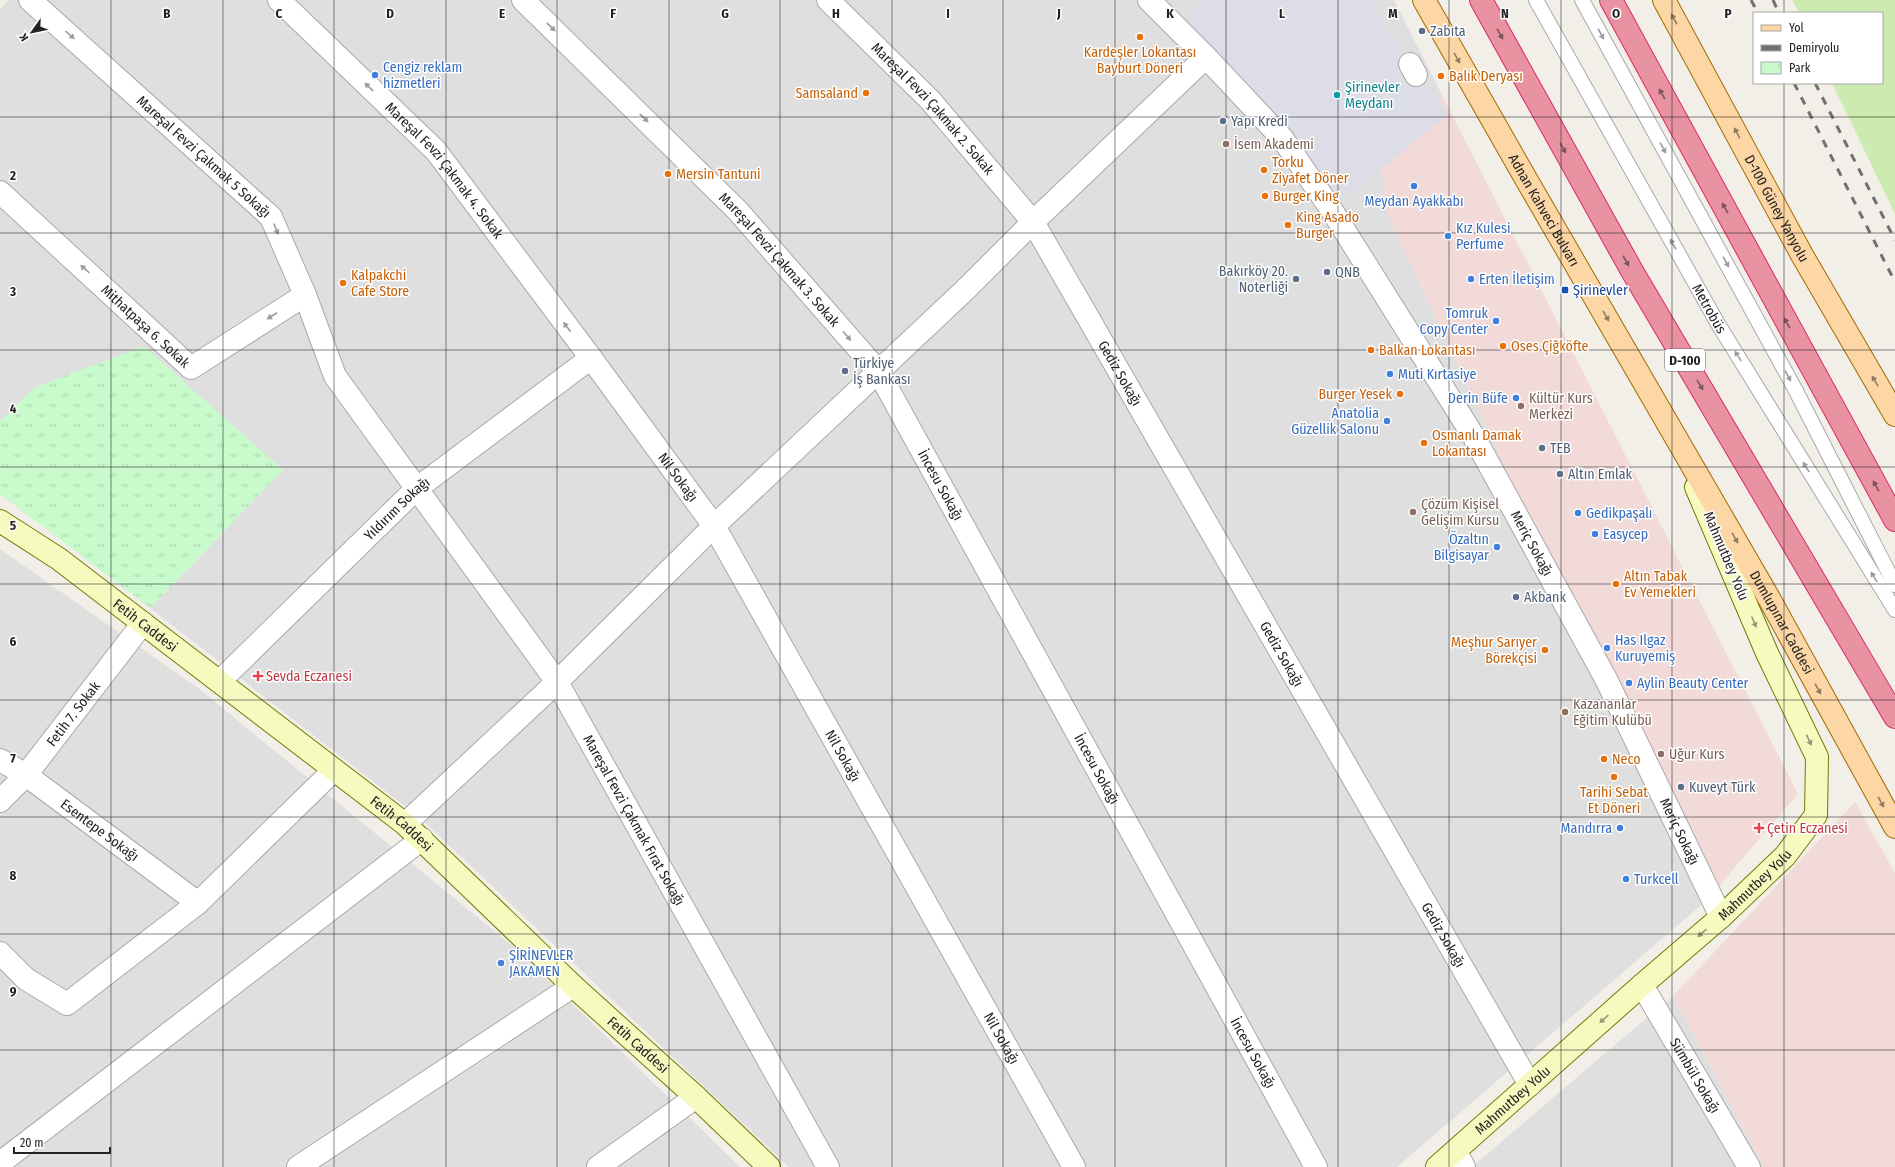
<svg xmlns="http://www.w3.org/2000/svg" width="1895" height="1167" font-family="'Fira Sans Condensed',sans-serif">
  <defs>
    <pattern id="park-tufts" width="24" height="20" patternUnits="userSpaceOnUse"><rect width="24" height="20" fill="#c8facc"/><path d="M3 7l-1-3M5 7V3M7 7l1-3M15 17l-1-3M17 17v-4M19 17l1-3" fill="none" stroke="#acd6af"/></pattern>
  </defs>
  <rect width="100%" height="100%" fill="#f2efe9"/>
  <g fill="#e0dfdf">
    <polygon points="9,0 1394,0 1443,97 1378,142 1707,900 1397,1167 789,1167 420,818 150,608 283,470 35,387 0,421 0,9"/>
    <polygon points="0,549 198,688 515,948 740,1167 0,1167"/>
    <polygon points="1673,996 1764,1167 1472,1167 1597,1060"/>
  </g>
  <g fill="#f2dad9">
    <polygon points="1443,97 1798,794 1707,900 1387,214 1378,142"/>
    <polygon points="1855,802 1895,873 1895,1167 1764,1167 1673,996"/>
  </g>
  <polygon fill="url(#park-tufts)" points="144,346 283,470 150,608 0,494 0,421 35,387"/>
  <polygon fill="#cdebb0" points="1792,0 1895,0 1895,214 1832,83 1882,83 1882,13 1799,13"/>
  <polygon fill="#dddde8" points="1202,0 1371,0 1416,75 1449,114 1331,209 1179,30"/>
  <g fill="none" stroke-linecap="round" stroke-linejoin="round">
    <defs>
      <g id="lane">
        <path id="s1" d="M1536,0L1718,324L1895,610"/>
        <polyline points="1582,0 1795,389 1895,585"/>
      </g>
      <g id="street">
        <path id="s2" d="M30,0L271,217L305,295L335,376L557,682L828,1167"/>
        <path id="s3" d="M279,0L436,151L591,358L714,526L1074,1167"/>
        <path id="s4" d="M523,0L737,210L878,371L1316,1167"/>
        <path id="s5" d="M828,0L930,100L1033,222L1530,1085"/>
        <path id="s6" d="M1149,0L1206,57L1282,138L1331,209L1474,437L1606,679L1721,917"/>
        <polyline points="1410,64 1416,75"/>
        <path id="s7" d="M0,192L191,368L305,295"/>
        <path id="s8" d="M220,681L416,489L591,358"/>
        <path id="s9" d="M0,760L26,775L198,903"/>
        <path id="s10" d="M0,801L26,775L143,623"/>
        <polyline points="405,824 557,682 714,526 965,290 1033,222 1206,57"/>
        <polyline points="0,953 26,979 67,1004 198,903 334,770"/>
        <path id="s11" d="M1642,985L1749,1167"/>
        <polyline points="1456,1152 1464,1167"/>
        <polyline points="0,1163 422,839"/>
        <polyline points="298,1167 573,986"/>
        <polyline points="598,1167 696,1097"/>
      </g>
      <g id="secondary">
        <path id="s12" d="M0,521L59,559L405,824L573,986L696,1097L769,1167"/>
        <path id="s13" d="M1437,1167L1642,985L1721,917L1785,856L1816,815L1817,757L1767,653L1696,487"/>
      </g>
      <g id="primary">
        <path id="s14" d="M1424,0L1526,179L1770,600L1895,827"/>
        <path id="s15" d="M1664,0L1802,255L1895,415"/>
      </g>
      <g id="highway">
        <polyline points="1481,0 1632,271 1895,717"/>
        <polyline points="1611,0 1895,520"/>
      </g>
    </defs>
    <use href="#lane" stroke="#a9a9a9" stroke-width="16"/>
    <use href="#street" stroke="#a9a9a9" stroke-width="24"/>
    <use href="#secondary" stroke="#707d05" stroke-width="24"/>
    <use href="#primary" stroke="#a06b00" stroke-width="24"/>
    <use href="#highway" stroke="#dc2a67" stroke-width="24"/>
    <use href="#lane" stroke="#fff" stroke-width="14"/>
    <use href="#street" stroke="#fff" stroke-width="22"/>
    <use href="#secondary" stroke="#f7fabf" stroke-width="22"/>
    <use href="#primary" stroke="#fcd6a4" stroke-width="22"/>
    <use href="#highway" stroke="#e892a2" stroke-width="22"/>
    <g stroke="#707070" stroke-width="3" stroke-dasharray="8 8" stroke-linecap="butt">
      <polyline points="1751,0 1758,13"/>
      <polyline points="1773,0 1779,13"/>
      <polyline points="1794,83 1895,282"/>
      <polyline points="1815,83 1895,240"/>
    </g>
  </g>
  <defs><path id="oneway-solid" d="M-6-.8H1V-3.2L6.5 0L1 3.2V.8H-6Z"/></defs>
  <g fill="#8f7c63">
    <use href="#oneway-solid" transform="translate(1674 19) rotate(-119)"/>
    <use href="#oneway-solid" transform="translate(1457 58) rotate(60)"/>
    <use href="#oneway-solid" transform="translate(1737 133) rotate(-118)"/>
    <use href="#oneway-solid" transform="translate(1606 316) rotate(60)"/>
    <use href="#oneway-solid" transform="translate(1875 381) rotate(-120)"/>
    <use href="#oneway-solid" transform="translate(1735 538) rotate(60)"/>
    <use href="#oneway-solid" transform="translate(1818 689) rotate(61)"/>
    <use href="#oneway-solid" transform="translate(1881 802) rotate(61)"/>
  </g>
  <g fill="#9c9c9c">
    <use href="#oneway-solid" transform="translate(551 27) rotate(44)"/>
    <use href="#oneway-solid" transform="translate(1601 34) rotate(61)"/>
    <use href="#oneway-solid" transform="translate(70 35) rotate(42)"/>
    <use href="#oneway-solid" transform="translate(369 87) rotate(-136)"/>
    <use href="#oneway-solid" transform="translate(644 118) rotate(44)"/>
    <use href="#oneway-solid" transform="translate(1663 148) rotate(61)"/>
    <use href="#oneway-solid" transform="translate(276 229) rotate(67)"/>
    <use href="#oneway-solid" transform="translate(1673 244) rotate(-119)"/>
    <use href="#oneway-solid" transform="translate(1726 262) rotate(61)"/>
    <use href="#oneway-solid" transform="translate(85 269) rotate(-138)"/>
    <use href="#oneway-solid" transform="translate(272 316) rotate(147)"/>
    <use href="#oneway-solid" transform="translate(567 327) rotate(-127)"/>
    <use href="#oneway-solid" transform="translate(847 336) rotate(49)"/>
    <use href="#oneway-solid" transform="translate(1738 356) rotate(-122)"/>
    <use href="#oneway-solid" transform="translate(1788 376) rotate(61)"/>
    <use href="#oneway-solid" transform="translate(1806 467) rotate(-122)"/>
    <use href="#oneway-solid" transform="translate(1874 577) rotate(-122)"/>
  </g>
  <g fill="#7b545c">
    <use href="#oneway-solid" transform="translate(1500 34) rotate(61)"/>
    <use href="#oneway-solid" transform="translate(1662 94) rotate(-119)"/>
    <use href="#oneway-solid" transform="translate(1563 148) rotate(61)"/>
    <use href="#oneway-solid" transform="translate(1725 208) rotate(-119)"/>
    <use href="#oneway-solid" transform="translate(1626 261) rotate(61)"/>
    <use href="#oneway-solid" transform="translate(1787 323) rotate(-119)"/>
    <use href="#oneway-solid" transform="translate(1700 385) rotate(59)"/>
    <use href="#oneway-solid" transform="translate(1876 486) rotate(-119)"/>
  </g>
  <g fill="#979978">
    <use href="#oneway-solid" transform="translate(1754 622) rotate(67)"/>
    <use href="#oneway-solid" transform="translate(1809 740) rotate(65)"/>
    <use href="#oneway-solid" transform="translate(1702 933) rotate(139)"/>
    <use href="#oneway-solid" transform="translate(1604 1019) rotate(138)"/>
  </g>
  <path fill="none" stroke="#222" stroke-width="1" stroke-opacity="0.55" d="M111,0V1167M223,0V1167M334,0V1167M446,0V1167M557,0V1167M669,0V1167M780,0V1167M892,0V1167M1003,0V1167M1115,0V1167M1226,0V1167M1338,0V1167M1449,0V1167M1561,0V1167M1672,0V1167M1784,0V13M1784,83V1167M0,117H1895M0,233H1895M0,350H1895M0,467H1895M0,584H1895M0,700H1895M0,817H1895M0,934H1895M0,1050H1895"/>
  <g fill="#5c6f8a" stroke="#fff" stroke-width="1.5">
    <circle cx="1422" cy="31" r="4"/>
    <circle cx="1223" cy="121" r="4"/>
    <circle cx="1327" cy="272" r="4"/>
    <circle cx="1296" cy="279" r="4"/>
    <circle cx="845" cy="371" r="4"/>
    <circle cx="1542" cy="448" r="4"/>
    <circle cx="1560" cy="474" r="4"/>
    <circle cx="1516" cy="597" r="4"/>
    <circle cx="1681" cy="787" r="4"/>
  </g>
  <g fill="#e8710a" stroke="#fff" stroke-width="1.5">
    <circle cx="1140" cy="37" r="4"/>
    <circle cx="1441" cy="76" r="4"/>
    <circle cx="866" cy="93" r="4"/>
    <circle cx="1264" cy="170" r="4"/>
    <circle cx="668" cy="174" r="4"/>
    <circle cx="1265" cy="196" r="4"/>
    <circle cx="1288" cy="225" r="4"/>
    <circle cx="343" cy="283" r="4"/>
    <circle cx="1503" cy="346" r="4"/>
    <circle cx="1371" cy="350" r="4"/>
    <circle cx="1400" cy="394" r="4"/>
    <circle cx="1424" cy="443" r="4"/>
    <circle cx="1616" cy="584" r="4"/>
    <circle cx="1545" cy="650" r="4"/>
    <circle cx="1604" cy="759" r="4"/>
    <circle cx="1614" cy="777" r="4"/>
  </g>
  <g fill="#3f7fe0" stroke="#fff" stroke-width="1.5">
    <circle cx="375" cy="75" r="4"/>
    <circle cx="1414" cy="186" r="4"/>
    <circle cx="1448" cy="236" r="4"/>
    <circle cx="1471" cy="279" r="4"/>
    <circle cx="1496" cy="321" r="4"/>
    <circle cx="1390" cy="374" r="4"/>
    <circle cx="1516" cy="398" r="4"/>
    <circle cx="1387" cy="421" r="4"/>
    <circle cx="1578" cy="513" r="4"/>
    <circle cx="1595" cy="534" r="4"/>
    <circle cx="1497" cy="547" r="4"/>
    <circle cx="1607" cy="648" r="4"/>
    <circle cx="1629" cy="683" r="4"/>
    <circle cx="1620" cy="828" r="4"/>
    <circle cx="1626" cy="879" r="4"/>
    <circle cx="501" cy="963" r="4"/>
  </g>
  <circle fill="#0f9aa8" stroke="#fff" stroke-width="1.5" cx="1337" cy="95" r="4"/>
  <g fill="#8d6e63" stroke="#fff" stroke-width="1.5">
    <circle cx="1226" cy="144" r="4"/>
    <circle cx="1521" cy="406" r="4"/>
    <circle cx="1413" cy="512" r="4"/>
    <circle cx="1565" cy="712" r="4"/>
    <circle cx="1661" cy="754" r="4"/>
  </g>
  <rect fill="#1a4fb4" stroke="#fff" stroke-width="1.5" x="1561" y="286" width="8" height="8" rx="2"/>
  <g fill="#e0444e" stroke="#fff" stroke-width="1.5">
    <path d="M256 670h4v4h4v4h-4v4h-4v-4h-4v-4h4z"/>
    <path d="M1757 822h4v4h4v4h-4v4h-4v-4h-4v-4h4z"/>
  </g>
  <g text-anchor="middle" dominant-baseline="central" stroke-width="3" stroke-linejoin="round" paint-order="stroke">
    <rect fill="#fff" stroke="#646464" stroke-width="1" x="1665" y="349" width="40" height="22" rx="3"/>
    <g font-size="13" font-weight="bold" fill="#222">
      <text x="1685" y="360">D-100</text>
    </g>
    <g font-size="14" fill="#4e5e75" stroke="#fff" text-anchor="start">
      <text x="1430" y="31">Zabıta</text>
      <text x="1231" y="121">Yapı Kredi</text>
      <text x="1288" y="271" text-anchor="end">Bakırköy 20.<tspan x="1288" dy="16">Noterliği</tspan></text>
      <text x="1335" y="272">QNB</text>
      <text x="853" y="363">Türkiye<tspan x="853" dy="16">İş Bankası</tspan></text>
      <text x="1550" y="448">TEB</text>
      <text x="1568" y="474">Altın Emlak</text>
      <text x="1524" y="597">Akbank</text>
      <text x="1689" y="787">Kuveyt Türk</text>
    </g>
    <g font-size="14" fill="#c56008" stroke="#fff" text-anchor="start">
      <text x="1140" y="52" text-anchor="middle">Kardeşler Lokantası<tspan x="1140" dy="16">Bayburt Döneri</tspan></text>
      <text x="1449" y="76">Balık Deryası</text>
      <text x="858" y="93" text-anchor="end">Samsaland</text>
      <text x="1272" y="162">Torku<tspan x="1272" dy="16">Ziyafet Döner</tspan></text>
      <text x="676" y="174">Mersin Tantuni</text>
      <text x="1273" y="196">Burger King</text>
      <text x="1296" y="217">King Asado<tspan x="1296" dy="16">Burger</tspan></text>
      <text x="351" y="275">Kalpakchi<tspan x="351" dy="16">Cafe Store</tspan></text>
      <text x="1511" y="346">Oses Çiğköfte</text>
      <text x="1379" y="350">Balkan Lokantası</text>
      <text x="1392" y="394" text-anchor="end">Burger Yesek</text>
      <text x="1432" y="435">Osmanlı Damak<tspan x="1432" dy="16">Lokantası</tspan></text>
      <text x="1624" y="576">Altın Tabak<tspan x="1624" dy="16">Ev Yemekleri</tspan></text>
      <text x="1537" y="642" text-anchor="end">Meşhur Sarıyer<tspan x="1537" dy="16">Börekçisi</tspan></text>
      <text x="1612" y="759">Neco</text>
      <text x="1614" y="792" text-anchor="middle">Tarihi Sebat<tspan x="1614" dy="16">Et Döneri</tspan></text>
    </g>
    <g font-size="14" fill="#366cbe" stroke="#fff" text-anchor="start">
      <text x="383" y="67">Cengiz reklam<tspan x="383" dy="16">hizmetleri</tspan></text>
      <text x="1414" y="201" text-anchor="middle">Meydan Ayakkabı</text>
      <text x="1456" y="228">Kız Kulesi<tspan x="1456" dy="16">Perfume</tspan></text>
      <text x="1479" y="279">Erten İletişim</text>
      <text x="1488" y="313" text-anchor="end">Tomruk<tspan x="1488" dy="16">Copy Center</tspan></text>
      <text x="1398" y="374">Muti Kırtasiye</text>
      <text x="1508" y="398" text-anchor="end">Derin Büfe</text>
      <text x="1379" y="413" text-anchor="end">Anatolia<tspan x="1379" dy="16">Güzellik Salonu</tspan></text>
      <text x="1586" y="513">Gedikpaşalı</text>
      <text x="1603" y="534">Easycep</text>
      <text x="1489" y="539" text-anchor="end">Özaltın<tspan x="1489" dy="16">Bilgisayar</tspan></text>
      <text x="1615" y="640">Has Ilgaz<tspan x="1615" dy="16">Kuruyemiş</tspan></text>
      <text x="1637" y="683">Aylin Beauty Center</text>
      <text x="1612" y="828" text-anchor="end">Mandırra</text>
      <text x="1634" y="879">Turkcell</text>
      <text x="509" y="955">ŞİRİNEVLER<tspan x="509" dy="16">JAKAMEN</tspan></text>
    </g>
    <g font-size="14" fill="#0d838f" stroke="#fff" text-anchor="start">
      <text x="1345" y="87">Şirinevler<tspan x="1345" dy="16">Meydanı</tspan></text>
    </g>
    <g font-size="14" fill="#222" stroke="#fff">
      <text stroke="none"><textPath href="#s5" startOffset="151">Mareşal Fevzi Çakmak 2. Sokak</textPath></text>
      <text stroke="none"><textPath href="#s2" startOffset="234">Mareşal Fevzi Çakmak 5 Sokağı</textPath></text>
      <text stroke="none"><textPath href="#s3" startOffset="238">Mareşal Fevzi Çakmak 4. Sokak</textPath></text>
      <text stroke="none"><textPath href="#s15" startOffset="237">D-100 Güney Yanyolu</textPath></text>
      <text stroke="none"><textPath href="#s14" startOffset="242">Adnan Kahveci Bulvarı</textPath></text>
      <text stroke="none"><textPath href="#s4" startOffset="365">Mareşal Fevzi Çakmak 3. Sokak</textPath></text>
      <text stroke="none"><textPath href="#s1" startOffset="354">Metrobüs</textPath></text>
      <text stroke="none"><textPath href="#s7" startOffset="198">Mithatpaşa 6. Sokak</textPath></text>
      <text stroke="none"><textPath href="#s5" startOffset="477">Gediz Sokağı</textPath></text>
      <text stroke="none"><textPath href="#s3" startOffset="624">Nil Sokağı</textPath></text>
      <text stroke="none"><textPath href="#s4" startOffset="644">İncesu Sokağı</textPath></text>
      <text stroke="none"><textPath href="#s8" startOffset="247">Yıldırım Sokağı</textPath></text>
      <text stroke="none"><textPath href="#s6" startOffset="668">Meriç Sokağı</textPath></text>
      <text transform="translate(1726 556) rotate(67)">Mahmutbey Yolu</text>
      <text stroke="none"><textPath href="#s14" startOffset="718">Dumlupınar Caddesi</textPath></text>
      <text stroke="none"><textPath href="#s12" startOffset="179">Fetih Caddesi</textPath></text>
      <text stroke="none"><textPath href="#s5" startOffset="801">Gediz Sokağı</textPath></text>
      <text stroke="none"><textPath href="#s10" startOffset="114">Fetih 7. Sokak</textPath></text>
      <text stroke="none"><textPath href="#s3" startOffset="948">Nil Sokağı</textPath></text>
      <text stroke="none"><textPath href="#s4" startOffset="968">İncesu Sokağı</textPath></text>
      <text stroke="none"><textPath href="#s2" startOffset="1032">Mareşal Fevzi Çakmak Fırat Sokağı</textPath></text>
      <text stroke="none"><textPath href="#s12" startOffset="503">Fetih Caddesi</textPath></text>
      <text stroke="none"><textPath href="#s9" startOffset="122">Esentepe Sokağı</textPath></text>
      <text stroke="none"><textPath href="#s6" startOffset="992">Meriç Sokağı</textPath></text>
      <text stroke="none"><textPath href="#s13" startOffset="425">Mahmutbey Yolu</textPath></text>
      <text stroke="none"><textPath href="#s5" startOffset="1125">Gediz Sokağı</textPath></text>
      <text stroke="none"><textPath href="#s3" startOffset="1272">Nil Sokağı</textPath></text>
      <text stroke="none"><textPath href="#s12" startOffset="827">Fetih Caddesi</textPath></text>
      <text stroke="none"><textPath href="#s4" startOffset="1292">İncesu Sokağı</textPath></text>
      <text stroke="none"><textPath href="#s11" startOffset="105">Sümbül Sokağı</textPath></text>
      <text stroke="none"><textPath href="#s13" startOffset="101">Mahmutbey Yolu</textPath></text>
    </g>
    <g font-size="14" fill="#785e54" stroke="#fff" text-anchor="start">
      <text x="1234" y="144">İsem Akademi</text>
      <text x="1529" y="398">Kültür Kurs<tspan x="1529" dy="16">Merkezi</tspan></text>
      <text x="1421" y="504">Çözüm Kişisel<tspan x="1421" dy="16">Gelişim Kursu</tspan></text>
      <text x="1573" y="704">Kazananlar<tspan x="1573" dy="16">Eğitim Kulübü</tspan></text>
      <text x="1669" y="754">Uğur Kurs</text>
    </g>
    <g font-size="14" fill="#164399" stroke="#fff" text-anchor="start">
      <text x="1573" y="290">Şirinevler</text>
    </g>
    <g font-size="14" fill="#be3a42" stroke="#fff" text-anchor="start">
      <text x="266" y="676">Sevda Eczanesi</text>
      <text x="1767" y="828">Çetin Eczanesi</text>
    </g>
  </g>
  <g font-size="13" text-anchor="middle" font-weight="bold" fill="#222" stroke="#fff" stroke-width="3" stroke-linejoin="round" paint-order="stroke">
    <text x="167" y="18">B</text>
    <text x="279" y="18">C</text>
    <text x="390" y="18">D</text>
    <text x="502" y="18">E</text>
    <text x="613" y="18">F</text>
    <text x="725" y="18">G</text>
    <text x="836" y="18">H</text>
    <text x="948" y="18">I</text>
    <text x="1059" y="18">J</text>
    <text x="1170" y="18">K</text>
    <text x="1282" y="18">L</text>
    <text x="1393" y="18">M</text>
    <text x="1505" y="18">N</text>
    <text x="1616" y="18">O</text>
    <text x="1728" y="18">P</text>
    <text x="13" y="180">2</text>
    <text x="13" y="296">3</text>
    <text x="13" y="413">4</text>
    <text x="13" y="530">5</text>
    <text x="13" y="646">6</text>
    <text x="13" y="763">7</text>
    <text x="13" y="880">8</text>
    <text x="13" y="996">9</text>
  </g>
  <rect x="1753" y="12" width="130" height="72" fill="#ffffff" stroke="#a7a7a7"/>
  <rect x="1761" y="25" width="20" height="6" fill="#fcd6a4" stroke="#a7a7a7"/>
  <text x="1789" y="32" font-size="12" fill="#222222">Yol</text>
  <rect x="1761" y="45" width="20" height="6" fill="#707070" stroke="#a7a7a7"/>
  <text x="1789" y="52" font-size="12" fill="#222222">Demiryolu</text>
  <rect x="1761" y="62" width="20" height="12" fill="url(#park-tufts)" stroke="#a7a7a7"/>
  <text x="1789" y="72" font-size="12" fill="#222222">Park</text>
  <g transform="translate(32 32) rotate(237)" stroke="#ffffff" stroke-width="3" paint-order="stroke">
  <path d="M0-3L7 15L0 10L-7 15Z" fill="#222222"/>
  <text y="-6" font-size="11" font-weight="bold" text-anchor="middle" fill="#222222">K</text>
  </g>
  <path d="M14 1147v6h96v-6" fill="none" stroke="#222222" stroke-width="2"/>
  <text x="20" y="1147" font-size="12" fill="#222222" stroke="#ffffff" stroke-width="3" paint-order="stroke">20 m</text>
</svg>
